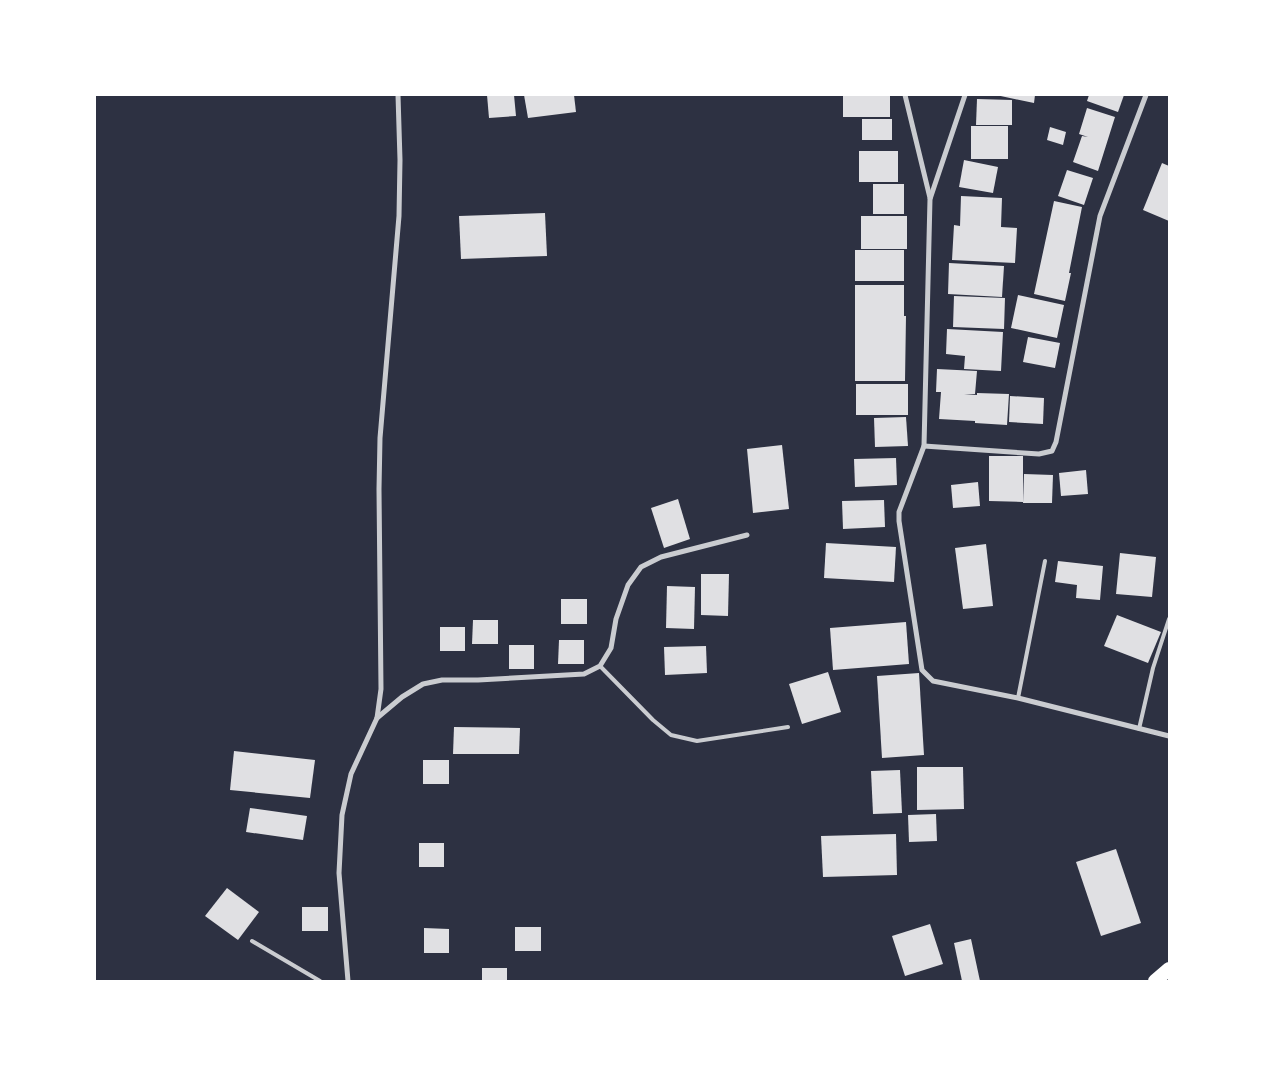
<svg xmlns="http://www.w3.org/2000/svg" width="1264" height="1076" font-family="Lora,serif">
  <rect width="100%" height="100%" fill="#2d3142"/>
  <g fill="#e0e0e3">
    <polygon points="487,95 514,95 516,116 489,118"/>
    <polygon points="524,95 574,95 576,112 528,118"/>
    <rect x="843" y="95" width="47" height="22"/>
    <polygon points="996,95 1035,95 1034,103"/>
    <polygon points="1089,95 1124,95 1118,112 1087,101"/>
    <polygon points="977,99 1012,100 1012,125 976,125"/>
    <polygon points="1087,108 1115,117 1098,171 1073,162 1082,136 1088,137 1079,134"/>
    <rect x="862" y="119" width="30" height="21"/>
    <rect x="971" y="126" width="37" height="33"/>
    <polygon points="1050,127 1066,132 1063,145 1047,140"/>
    <rect x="859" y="151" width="39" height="31"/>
    <polygon points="964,160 998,167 993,193 959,187"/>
    <polygon points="1162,163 1169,166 1169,221 1143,210"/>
    <polygon points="1067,170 1093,178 1084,205 1058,196"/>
    <rect x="873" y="184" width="31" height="30"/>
    <polygon points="961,196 1002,198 1001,227 1017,228 1015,263 952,260 954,225 960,226"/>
    <polygon points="1054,201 1082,207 1069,273 1071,273 1065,301 1034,294"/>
    <polygon points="545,213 547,256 461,259 459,216"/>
    <rect x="861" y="216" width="46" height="33"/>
    <rect x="855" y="250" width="49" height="31"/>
    <polygon points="949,263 1004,266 1002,297 948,294"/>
    <polygon points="855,285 904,285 904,316 906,316 905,381 855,381"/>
    <polygon points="1018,295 1064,305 1057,338 1011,328"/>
    <polygon points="954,296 1005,298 1004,329 953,327"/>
    <polygon points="947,329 1003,332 1001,371 964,369 965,356 946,354"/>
    <polygon points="1028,337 1060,343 1055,368 1023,362"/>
    <polygon points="937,369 977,371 975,394 964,394 977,395 977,393 1009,394 1007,425 975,423 975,421 939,419 941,392 936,392"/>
    <rect x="856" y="384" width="52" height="31"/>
    <polygon points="1010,396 1044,398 1043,424 1009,422"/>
    <polygon points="906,417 908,446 875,447 874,418"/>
    <polygon points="782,445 789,509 753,513 747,449"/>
    <polygon points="989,456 1023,456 1023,502 989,501"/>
    <polygon points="896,458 897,485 855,487 854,459"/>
    <polygon points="1086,470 1088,494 1061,496 1059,473"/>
    <polygon points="1024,474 1053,475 1052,503 1023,503"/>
    <polygon points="978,482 980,506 953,508 951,485"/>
    <polygon points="678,499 690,539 664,548 651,508"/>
    <polygon points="884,500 885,527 843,529 842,501"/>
    <polygon points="826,543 896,547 894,582 824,578"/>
    <polygon points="986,544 993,606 963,609 955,548"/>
    <polygon points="1120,553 1156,557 1152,597 1116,594"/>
    <polygon points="1058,561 1103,566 1100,600 1076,598 1077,585 1055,582"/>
    <polygon points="701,574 729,574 728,616 701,615"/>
    <polygon points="667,586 695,587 694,629 666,628"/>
    <rect x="561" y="599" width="26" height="25"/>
    <polygon points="1117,615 1161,632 1148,663 1104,646"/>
    <polygon points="473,620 498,620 498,644 472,644"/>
    <polygon points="906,622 909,664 833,670 830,628"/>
    <rect x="440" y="627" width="25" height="24"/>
    <polygon points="559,640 584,640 584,664 558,664"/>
    <rect x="509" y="645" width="25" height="24"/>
    <polygon points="706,646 707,673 665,675 664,647"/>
    <polygon points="828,672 841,712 802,724 789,684"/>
    <polygon points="919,673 924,755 882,758 877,676"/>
    <polygon points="454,727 520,728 519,754 453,754"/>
    <polygon points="234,751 315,760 310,798 230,790"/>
    <rect x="423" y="760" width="26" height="24"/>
    <polygon points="917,767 963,767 964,809 917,810"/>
    <polygon points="900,770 902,813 873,814 871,771"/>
    <polygon points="250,808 307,816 303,840 246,832"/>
    <polygon points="936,814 937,841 909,842 908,815"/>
    <polygon points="896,834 897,875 823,877 821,836"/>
    <rect x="419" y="843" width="25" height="24"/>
    <polygon points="1116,849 1141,923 1101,936 1076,862"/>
    <polygon points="227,888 259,912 238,940 205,916"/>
    <rect x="302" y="907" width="26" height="24"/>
    <polygon points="930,924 943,964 905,976 892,936"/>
    <rect x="515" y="927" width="26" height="24"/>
    <polygon points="424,928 449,929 449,953 424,953"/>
    <polygon points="971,939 980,981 962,981 954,943"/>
    <rect x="482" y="968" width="25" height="13"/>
  </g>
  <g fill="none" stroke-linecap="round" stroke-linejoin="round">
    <g stroke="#caccd0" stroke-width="4">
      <polyline points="600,666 653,720 671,735 697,741 788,727"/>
      <polyline points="1018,698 1045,561"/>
      <polyline points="1139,729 1153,668 1169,619"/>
      <polyline points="252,941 320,981"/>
    </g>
    <g stroke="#caccd0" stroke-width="5">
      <polyline points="905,95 930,198"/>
      <polyline points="965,95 930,199 924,446 899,512 899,521 922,670 933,681 1018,698 1169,736"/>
      <polyline points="924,446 1039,454 1052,451 1056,442 1100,216 1146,95"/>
      <polyline points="377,718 402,697 423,684 442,680 478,680 584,674 600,666 611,648 616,619 628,585 641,567 661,557 747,535"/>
      <polyline points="348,981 339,873 342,815 351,774 377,718 381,689 379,489 380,438 399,216 400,160 398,95"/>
    </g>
    <polyline stroke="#fff" stroke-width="14" points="1155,981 1169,969"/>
  </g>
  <rect width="1264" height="1076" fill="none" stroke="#ffffff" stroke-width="192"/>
</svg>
